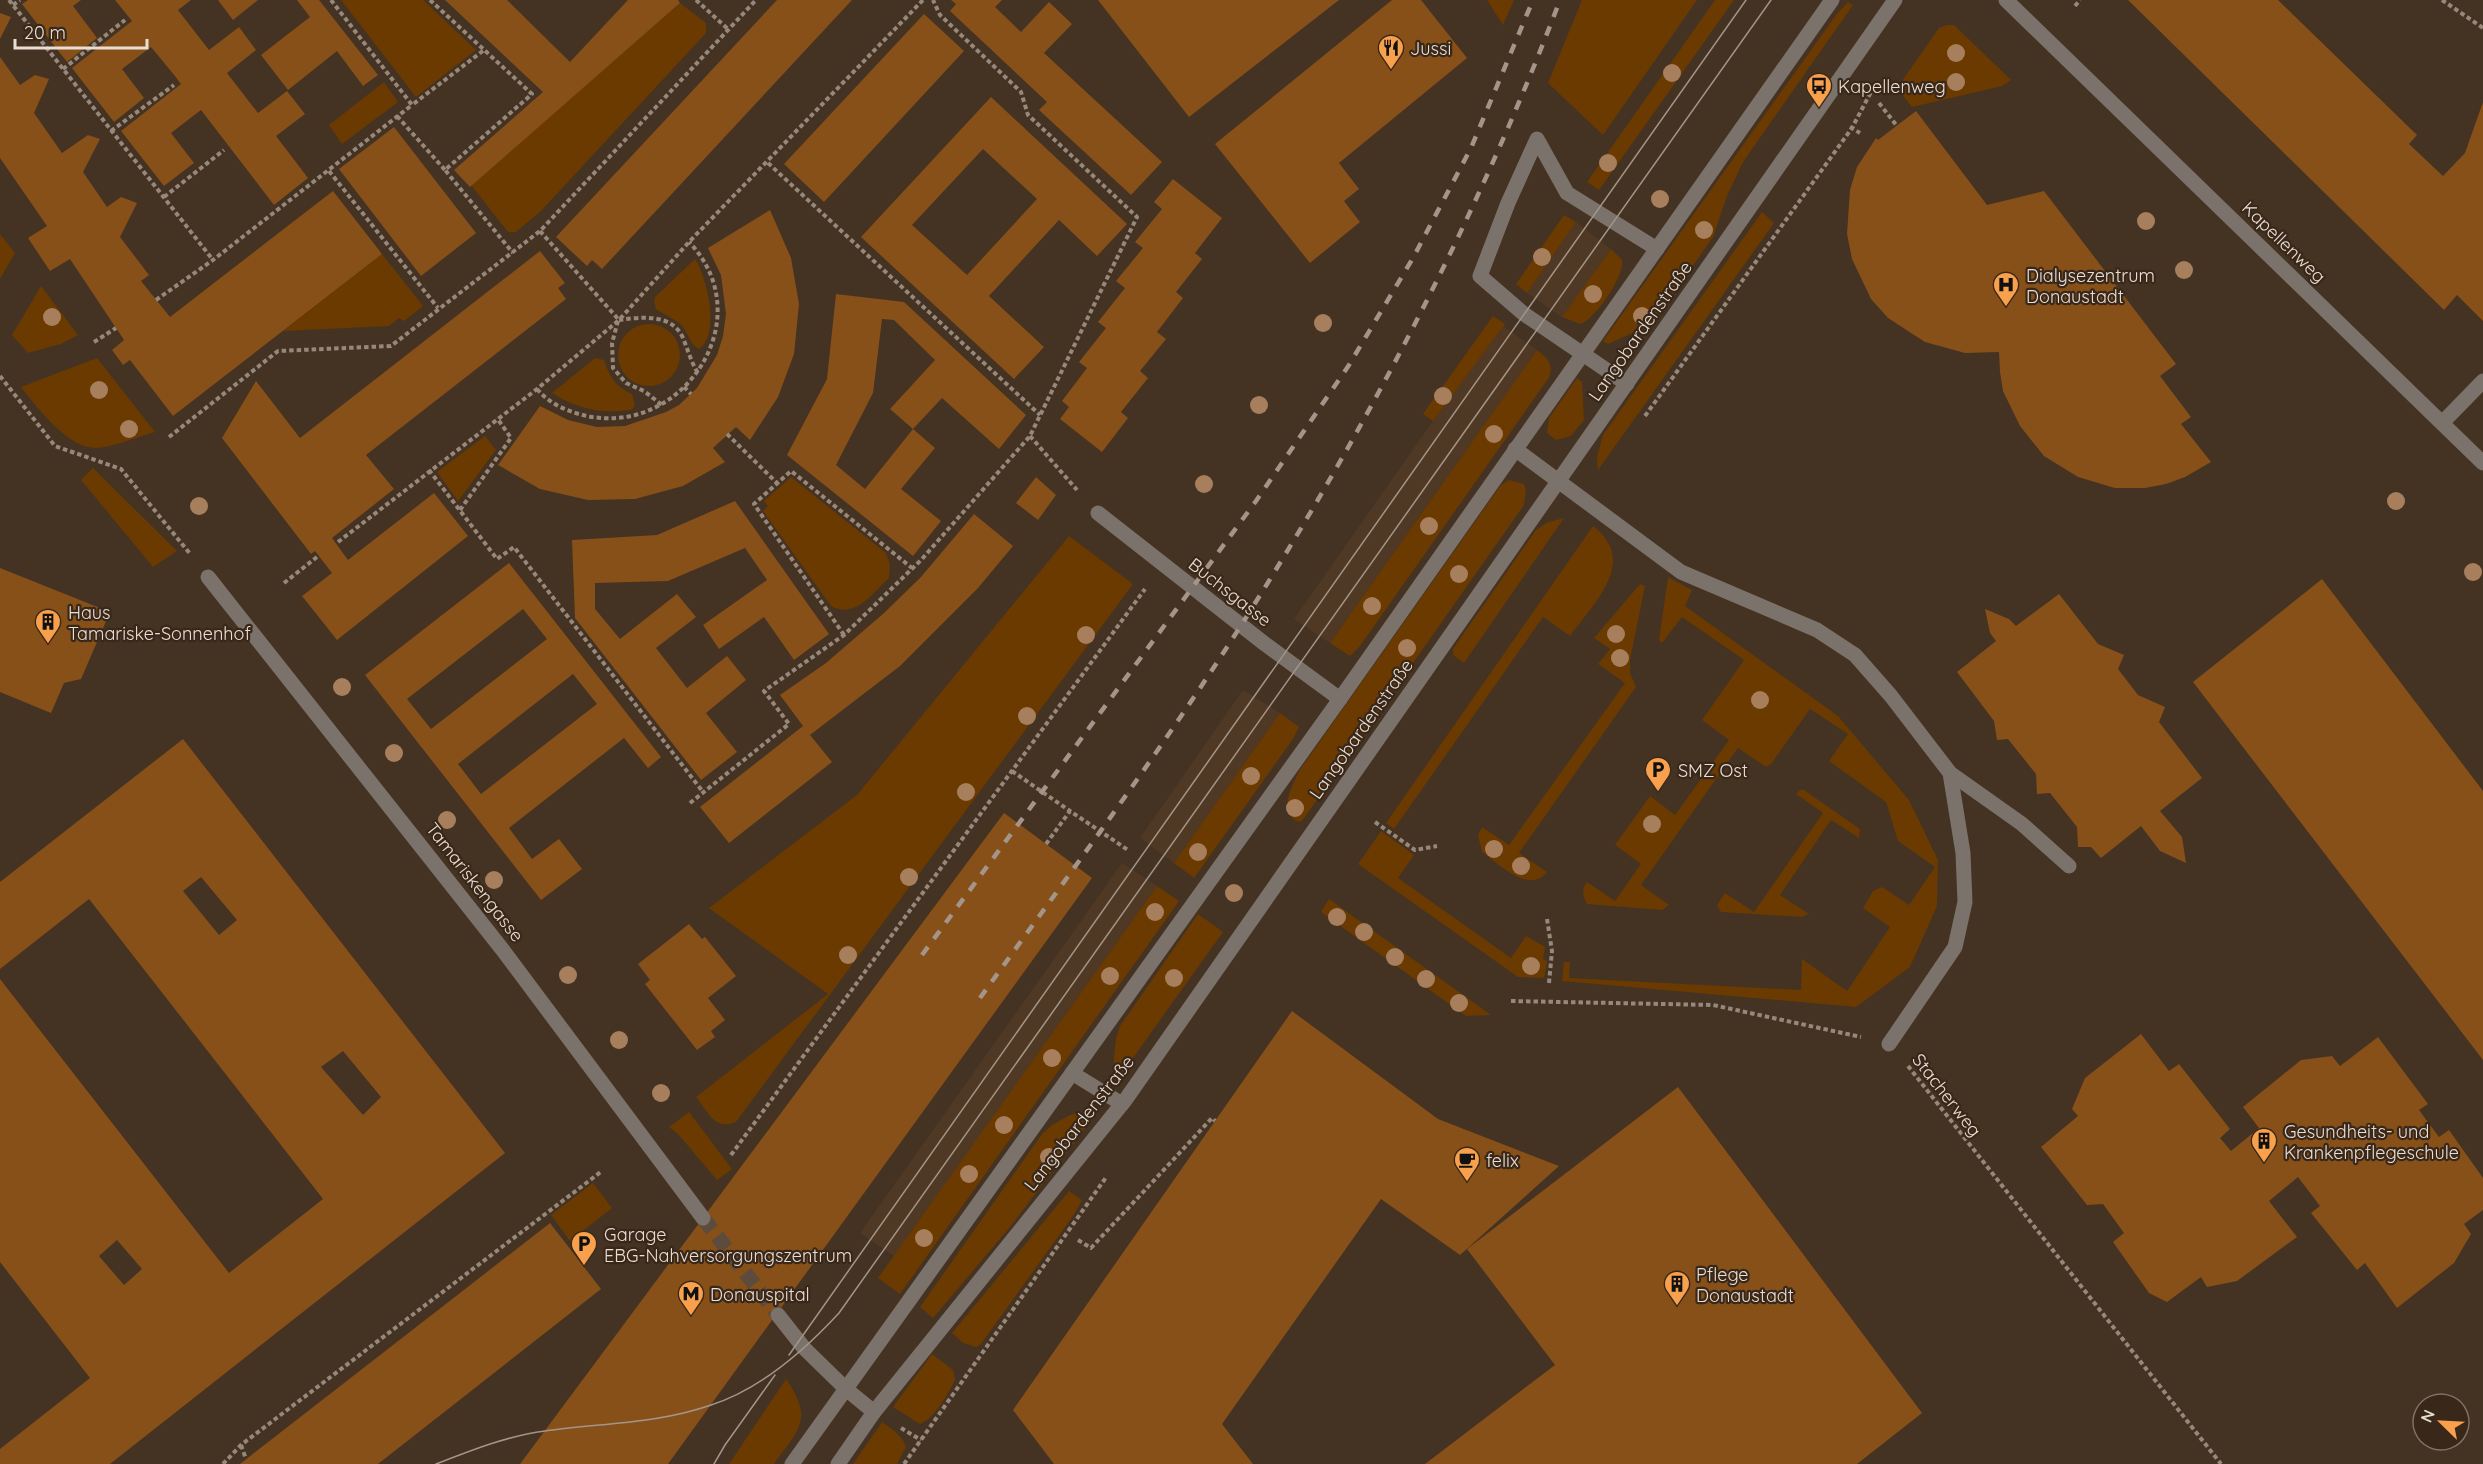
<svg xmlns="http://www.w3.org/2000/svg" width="2483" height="1464" font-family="Quicksand,sans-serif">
  <rect width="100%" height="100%" fill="#443223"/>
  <g fill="#503924">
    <polygon points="1576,222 1611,249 1562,317 1527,293"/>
    <polygon points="1503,326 1537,350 1330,643 1294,619 1433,421"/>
    <polygon points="1243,690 1280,713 1174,863 1140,838"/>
    <polygon points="1122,863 1157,886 894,1256 860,1233"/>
  </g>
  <g fill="#6a3a00">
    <polygon points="341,0 423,0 476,50 416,97"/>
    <polygon points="1487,0 1514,0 1503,25"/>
    <polygon points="1582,0 1697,0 1603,135 1548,83"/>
    <polygon points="1715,0 1734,0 1599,190 1587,182"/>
    <polygon points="1848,2 1853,5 1743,162 1727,196 1713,237 1652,324 1608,344 1603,341 1836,15"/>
    <polygon points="680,3 706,23 706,33 541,211 516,232 508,232 471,185"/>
    <polygon points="1947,25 1954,25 2011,80 2002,86 1912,107 1897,88 1939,28"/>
    <polygon points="384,82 398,102 342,144 329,125"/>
    <polygon points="1762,212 1774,223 1598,470 1597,457 1603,435"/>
    <polygon points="1564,215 1576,222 1527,293 1516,284"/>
    <polygon points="0,234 15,253 0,279"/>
    <path d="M1611,249L1622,260C1626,274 1594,321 1580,324L1562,317Z"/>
    <polygon points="382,254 423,306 404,321 399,318 389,326 283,331"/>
    <path d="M695,259C707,277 721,335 699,349C689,344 689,333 681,325C674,318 664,315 656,309L654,302L655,297Z"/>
    <polygon points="41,286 78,335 61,344 28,353 12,335"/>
    <polygon points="1493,316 1505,324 1433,421 1423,414"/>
    <circle cx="649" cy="355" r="31"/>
    <path d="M1537,350C1548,359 1555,365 1548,379L1360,646L1350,656L1330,643Z"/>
    <path d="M97,358L155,432C140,436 111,448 96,448C67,448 38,408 21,387Z"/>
    <path d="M595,358L604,360C609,376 616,387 632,394L635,406L631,410C600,414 578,409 552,393Z"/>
    <polygon points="1577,378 1582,382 1584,420 1571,436 1556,440 1547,433 1549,418"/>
    <polygon points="485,436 496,450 458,501 437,472"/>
    <polygon points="93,468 177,551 153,567 81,480"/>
    <path d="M791,477L886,553L890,565L889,578C871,594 856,619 831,606L763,511L768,506L764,501Z"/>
    <path d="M1509,480L1524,484L1526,491L1524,505L1302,821L1298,822C1277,811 1292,787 1299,771L1501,485Z"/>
    <polygon points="1564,518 1464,663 1453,655 1453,649 1536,530 1548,522"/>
    <path d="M1593,526C1639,561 1594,603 1570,636L1543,617L1394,829L1386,823Z"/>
    <path d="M1069,536L1133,584L736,1122C715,1131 708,1112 696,1097L828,994L709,908L857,795Z"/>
    <path d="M1668,577L1692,590L1685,606L1838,716L1909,800L1938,860L1937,906L1910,967L1856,1007L1562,981L1564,962H1570L1569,978L1801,990L1802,959L1847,991L1890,927L1863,908L1873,891L1882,887L1909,905L1935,867L1898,841L1886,802L1829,761L1848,734L1810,709L1771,764L1766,767L1738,748L1641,885L1669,905L1662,910L1587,904C1583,896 1581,890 1587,882L1615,901L1641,864L1615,845L1650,796L1675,815L1729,740L1702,720L1744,660L1682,617L1662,643L1659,640Z"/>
    <path d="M1640,584L1645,586L1630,660V673L1636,687L1519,853L1547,872C1529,895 1498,863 1482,852L1478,835L1482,827L1509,845L1625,683L1598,664L1610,649L1594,638Z"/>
    <polygon points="1280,713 1299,727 1293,739 1194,878 1174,863"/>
    <polygon points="1800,790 1804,790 1860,829 1859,838 1831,820 1780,895 1809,914 1802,917 1721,912 1717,905 1725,893 1754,912 1823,813 1796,794"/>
    <polygon points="1381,831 1414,855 1398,878 1511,958 1526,936 1545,947 1543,959 1547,961 1544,978 1518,977 1358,864"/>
    <polygon points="1157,886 1179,901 900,1294 878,1278"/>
    <polygon points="1329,899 1491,1015 1466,1016 1321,912"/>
    <polygon points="1198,914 1223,932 1125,1069 1123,1071 1119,1072 1113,1069 1116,1038 1120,1026"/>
    <polygon points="1083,1111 1089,1111 1091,1115 1090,1122 1010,1227 933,1318 920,1307 1042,1134 1052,1125 1070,1115"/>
    <polygon points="689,1112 732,1169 717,1180 678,1134 669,1127"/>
    <polygon points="593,1183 612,1208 570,1241 551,1215"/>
    <polygon points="1069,1191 1082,1200 1073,1216 981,1344 976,1347 963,1343 952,1333"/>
    <path d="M932,1354L953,1370L955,1380C947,1395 935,1418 920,1424L893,1407Z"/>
    <path d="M786,1379C814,1419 799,1429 774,1464H729Z"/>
    <path d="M882,1422C892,1429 902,1435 906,1447L897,1464H853Z"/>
  </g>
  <g fill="#875018" fill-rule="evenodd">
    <polygon points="28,0 81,0 73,6 97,38 67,62 22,4"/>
    <polygon points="115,0 191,0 178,10 209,50 239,27 256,50 227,73 258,113 287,91 305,114 276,136 308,178 274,205 201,110 171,133 194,163 164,186 121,131 181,84 175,76 151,47 122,69 144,98 114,122 72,68 132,21"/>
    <polygon points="218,0 258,0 233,20"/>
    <polygon points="297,0 319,0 378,75 363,86 337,51 288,90 261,55 310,17"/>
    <polygon points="445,0 507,0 570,62 628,0 678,0 680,3 470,187 454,170 543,92"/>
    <polygon points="777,0 852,0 602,269 592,260 587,266 556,237"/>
    <polygon points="951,0 1002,0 995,7 1021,32 1049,2 1072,24 1044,53 1162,162 1131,195 1039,110 1047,102 950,11 956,4"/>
    <polygon points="1098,0 1339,0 1189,117"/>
    <polygon points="1392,0 1421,0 1467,58 1339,163 1359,189 1344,201 1360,222 1310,263 1215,144"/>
    <polygon points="2128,0 2278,0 2417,135 2409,144 2443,176 2465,153 2483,102 2483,321 2457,295 2444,310"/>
    <polygon points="0,13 11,17 0,39"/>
    <polygon points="924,14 964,51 824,202 784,164"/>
    <polygon points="0,57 20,85 35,75 49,79 34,113 62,153 88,135 100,139 83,172 107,207 121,197 137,203 120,237 149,275 141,281 170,317 333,191 382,254 173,416 130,360 123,365 112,350 124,340 70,259 50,271 28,238 47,226 0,158"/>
    <path d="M991,97L1127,224L1097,256L1059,220L989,296L1044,347L1014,379L861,237ZM983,149L1037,199L967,275L912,225Z"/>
    <polygon points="1916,111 1987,205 2044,191 2176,364 2160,376 2191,417 2181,424 2211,462 2185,477 2166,484 2145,488 2115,488 2078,477 2044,456 2020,426 2003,391 2000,372 1999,352 1965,353 1925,342 1888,318 1871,299 1852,259 1847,234 1850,190 1857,167 1876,138 1878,140"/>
    <polygon points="394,127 476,233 421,276 339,169"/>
    <polygon points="1173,179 1222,218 1195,253 1202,259 1176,292 1183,298 1157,332 1166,339 1140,371 1148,378 1121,412 1128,418 1102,452 1060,419 1069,407 1062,401 1087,368 1079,362 1106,328 1098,322 1125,288 1116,281 1143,248 1135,242 1162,209 1154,202"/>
    <polygon points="770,210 791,258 799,304 794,354 778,397 750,440 736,427 713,448 725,462 683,486 635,499 588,500 540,489 498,465 540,406 568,420 597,427 625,426 666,412 679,405 697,388 717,355 723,336 726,314 721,275 708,248"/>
    <polygon points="540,251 565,283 558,288 566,299 366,455 394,489 332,538 348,560 434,493 468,536 337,640 302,596 332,573 315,551 311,554 222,438 256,381 300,438"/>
    <polygon points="836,294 904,302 1026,415 999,449 942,398 913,429 890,409 935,360 894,320 882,319 873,393 836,465 865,489 913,429 935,448 901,489 941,521 913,556 787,455 827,379"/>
    <polygon points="1036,477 1056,495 1038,520 1016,503"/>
    <polygon points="735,501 829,634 794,660 764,617 719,649 703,625 767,580 745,548 668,581 595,583 595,609 620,639 677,594 696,617 656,648 687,688 727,656 746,680 706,713 737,752 701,780 575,618 572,540 657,535"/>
    <polygon points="974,514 1013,546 978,588 900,666 810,735 832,762 729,843 700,807 803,726 780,695 826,663 884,613 921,577"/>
    <path d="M509,563L661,757L648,768L624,738L509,828L532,859L559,839L582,869L541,900L365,675ZM523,609L547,639L431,729L407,699ZM573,674L597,704L481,794L458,764Z"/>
    <polygon points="0,568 110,612 81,679 64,683 51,713 0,692"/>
    <polygon points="2322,579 2483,791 2483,1060 2193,682"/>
    <polygon points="2059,594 2098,644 2124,655 2118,669 2138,695 2165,707 2159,722 2202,778 2160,811 2182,837 2186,863 2160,851 2141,826 2101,858 2091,847 2078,847 2077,827 2050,793 2037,794 2036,774 2008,739 1997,740 1994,721 1957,672 1996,641 1990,633 1985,609 2009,619 2016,626"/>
    <path d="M183,739L505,1153L110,1464H0V1449L90,1378L0,1262V979L229,1273L323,1199L89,899L0,969V882ZM201,877L237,920L219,935L183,891ZM343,1051L381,1097L363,1115L321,1067ZM117,1240L142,1269L124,1285L99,1256Z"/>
    <polygon points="1004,813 1092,878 668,1464 520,1464"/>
    <polygon points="689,924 702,939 705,937 736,976 708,998 725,1020 711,1031 715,1037 697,1050 645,984 650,980 638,964"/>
    <polygon points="1292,1011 1438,1119 1559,1166 1460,1255 1381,1199 1222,1424 1253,1464 1054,1464 1013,1410"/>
    <polygon points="2141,1034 2169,1071 2179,1064 2230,1129 2220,1138 2231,1151 2259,1128 2243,1107 2301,1060 2332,1056 2340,1066 2378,1037 2428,1104 2419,1110 2439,1137 2449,1130 2483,1178 2483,1210 2464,1224 2471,1234 2454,1263 2397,1308 2365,1263 2357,1270 2311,1213 2320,1206 2298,1177 2269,1201 2297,1237 2237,1281 2207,1287 2201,1277 2167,1302 2149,1293 2113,1242 2124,1233 2103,1204 2087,1205 2041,1147 2078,1116 2072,1109 2085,1078"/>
    <polygon points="1678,1087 1922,1413 1857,1464 1425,1464 1555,1365 1467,1249"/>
    <polygon points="550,1223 601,1289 378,1464 240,1464"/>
  </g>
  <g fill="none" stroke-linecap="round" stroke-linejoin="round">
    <polyline stroke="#5d4c3e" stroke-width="15" stroke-dasharray="15 8" stroke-linecap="butt" points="703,1218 778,1315"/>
    <g stroke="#97887c" stroke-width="4" stroke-dasharray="4.5 3" stroke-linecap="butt">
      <polyline points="9,0 213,260"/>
      <polyline points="331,0 412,105 484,50"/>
      <polyline points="430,0 532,94 445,170 513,253"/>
      <polyline points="696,0 729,30"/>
      <polyline points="2442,0 2483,28"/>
      <polyline points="13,5 20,0"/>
      <polyline points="2075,6 2080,0"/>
      <polyline points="63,69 125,20"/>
      <polyline points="1879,103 1897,126"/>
      <polyline points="397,116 445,170"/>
      <polyline points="1850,127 1860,133"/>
      <polyline points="111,131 174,85"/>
      <polyline points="768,163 1040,415"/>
      <polyline points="329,171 438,308"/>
      <polyline points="164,197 224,150"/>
      <polyline points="540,231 619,320"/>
      <polyline points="156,300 213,260 412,105"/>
      <path d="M619,320C641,317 672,313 683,338C688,350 691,362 698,373"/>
      <polyline points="618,321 612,343 613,368 626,383 644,391 662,405"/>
      <polyline points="94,342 116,328"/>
      <polyline points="0,376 55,446 121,469 191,555"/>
      <polyline points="684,387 691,394"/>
      <path d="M537,389C548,402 562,409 579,414C679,443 764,320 689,242"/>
      <polyline points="1645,416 1852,128 1872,90"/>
      <polyline points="727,434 778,484"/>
      <polyline points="1030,436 1077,490"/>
      <polyline points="169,437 278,351 391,346 540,231 756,0"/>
      <polyline points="429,470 497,559 514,547 703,792"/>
      <polyline points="460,510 511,438 497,418"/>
      <polyline points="338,542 537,389 619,320 689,242 923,0"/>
      <polyline points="284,583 317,557"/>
      <polyline points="844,635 754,504 791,471 912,568"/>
      <polyline points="1012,771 1070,811"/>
      <polyline points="690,803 789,724 764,691 844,635 922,559 1030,436 1137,217 1028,115 1021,92 940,15 933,0"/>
      <polyline points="1375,822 1415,850 1437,846"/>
      <polyline points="1046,844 1070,811 1128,850"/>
      <polyline points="1547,919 1552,951 1549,983"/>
      <polyline points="1511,1001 1713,1005 1861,1037"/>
      <polyline points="1908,1066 2221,1464"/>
      <polyline points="731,1155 1145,589"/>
      <polyline points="1078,1240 1091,1248 1212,1118 1215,1121"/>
      <polyline points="901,1428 921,1440"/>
      <polyline points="241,1445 246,1459"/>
      <polyline points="223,1464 241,1445 602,1171"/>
      <polyline points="904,1464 1107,1176"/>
    </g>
    <g stroke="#7b726b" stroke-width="15">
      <polyline points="2006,0 2483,463"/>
      <polyline points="1627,384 1524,314 1480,276 1508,203 1537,139 1567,193 1657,249"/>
      <polyline points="2442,423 2483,381"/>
      <polyline points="1515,449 1681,572 1817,630 1855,655 1891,696 1950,773 2022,824 2069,866"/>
      <polyline points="1098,513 1265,644 1340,699"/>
      <polyline points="208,577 502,949 703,1218"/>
      <polyline points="1889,1044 1955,947 1965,902 1963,853 1950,773"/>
      <polyline points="1072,1073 1122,1104"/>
      <polyline points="778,1315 804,1348 846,1389 874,1412"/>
      <polyline points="792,1464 1340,699 1832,0"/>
      <polyline points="838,1464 874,1412 1126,1099 1895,0"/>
    </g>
    <g stroke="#a39589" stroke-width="1.5">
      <polyline points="789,1355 1746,0"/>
      <path d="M436,1464C472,1450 507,1436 545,1431C601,1423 657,1424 711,1405C761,1389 804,1351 839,1313L1771,0"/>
      <polyline points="714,1464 725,1445 775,1375"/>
    </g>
    <g stroke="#a39589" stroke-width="4.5" stroke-dasharray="10 10" stroke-linecap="butt">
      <polyline points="922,955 1256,501 1349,365 1413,258 1471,148 1533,0"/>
      <path d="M980,998C1065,880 1152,763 1231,641C1361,439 1475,224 1560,0"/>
    </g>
  </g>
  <g fill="#a77f5d">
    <circle cx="1956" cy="53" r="9"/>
    <circle cx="1672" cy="73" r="9"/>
    <circle cx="1956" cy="82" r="9"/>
    <circle cx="1608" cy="163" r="9"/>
    <circle cx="1660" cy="199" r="9"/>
    <circle cx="2146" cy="221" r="9"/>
    <circle cx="1704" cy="230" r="9"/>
    <circle cx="1542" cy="257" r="9"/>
    <circle cx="2184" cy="270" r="9"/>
    <circle cx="1593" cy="294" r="9"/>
    <circle cx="1642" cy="316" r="9"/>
    <circle cx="52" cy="317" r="9"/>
    <circle cx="1323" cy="323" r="9"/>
    <circle cx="99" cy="390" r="9"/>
    <circle cx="1443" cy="396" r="9"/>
    <circle cx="1259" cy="405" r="9"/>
    <circle cx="129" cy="429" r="9"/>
    <circle cx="1494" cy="434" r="9"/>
    <circle cx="1204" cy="484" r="9"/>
    <circle cx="2396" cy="501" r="9"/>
    <circle cx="199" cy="506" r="9"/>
    <circle cx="1429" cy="526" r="9"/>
    <circle cx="2473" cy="572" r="9"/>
    <circle cx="1459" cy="574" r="9"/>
    <circle cx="1372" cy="606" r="9"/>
    <circle cx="1616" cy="634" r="9"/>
    <circle cx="1086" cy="635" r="9"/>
    <circle cx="1407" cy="648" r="9"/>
    <circle cx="1620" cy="658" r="9"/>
    <circle cx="342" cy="687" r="9"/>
    <circle cx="1760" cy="700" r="9"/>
    <circle cx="1027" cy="716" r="9"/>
    <circle cx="394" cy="753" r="9"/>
    <circle cx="1251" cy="776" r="9"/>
    <circle cx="966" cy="792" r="9"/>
    <circle cx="1295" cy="808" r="9"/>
    <circle cx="447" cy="820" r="9"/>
    <circle cx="1652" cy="824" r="9"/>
    <circle cx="1494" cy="849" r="9"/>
    <circle cx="1198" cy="852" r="9"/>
    <circle cx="1521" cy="866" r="9"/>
    <circle cx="909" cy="877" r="9"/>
    <circle cx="494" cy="880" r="9"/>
    <circle cx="1234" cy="893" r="9"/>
    <circle cx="1155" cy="912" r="9"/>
    <circle cx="1337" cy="917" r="9"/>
    <circle cx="1364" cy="932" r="9"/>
    <circle cx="848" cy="955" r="9"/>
    <circle cx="1395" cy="957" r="9"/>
    <circle cx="1531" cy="966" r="9"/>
    <circle cx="568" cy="975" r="9"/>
    <circle cx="1110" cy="976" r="9"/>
    <circle cx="1174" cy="978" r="9"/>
    <circle cx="1426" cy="979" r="9"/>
    <circle cx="1459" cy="1003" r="9"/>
    <circle cx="619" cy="1040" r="9"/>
    <circle cx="1052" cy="1058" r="9"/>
    <circle cx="661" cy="1093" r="9"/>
    <circle cx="1004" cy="1125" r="9"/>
    <circle cx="1049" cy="1157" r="9"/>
    <circle cx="969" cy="1174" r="9"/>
    <circle cx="924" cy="1238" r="9"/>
  </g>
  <defs>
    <symbol id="restaurant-pin" viewBox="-11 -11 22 30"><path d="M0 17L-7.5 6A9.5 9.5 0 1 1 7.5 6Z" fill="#f8a04b" stroke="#392819"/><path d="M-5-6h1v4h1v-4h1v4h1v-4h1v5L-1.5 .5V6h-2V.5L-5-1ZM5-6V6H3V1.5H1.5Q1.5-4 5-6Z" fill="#111"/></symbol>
    <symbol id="bus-pin" viewBox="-11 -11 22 30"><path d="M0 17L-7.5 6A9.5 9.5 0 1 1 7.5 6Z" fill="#f8a04b" stroke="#392819"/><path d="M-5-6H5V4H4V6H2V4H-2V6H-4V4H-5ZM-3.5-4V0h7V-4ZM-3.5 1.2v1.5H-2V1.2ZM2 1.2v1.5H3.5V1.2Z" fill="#111"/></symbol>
    <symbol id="hospital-pin" viewBox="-11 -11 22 30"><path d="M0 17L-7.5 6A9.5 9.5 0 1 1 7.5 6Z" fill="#f8a04b" stroke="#392819"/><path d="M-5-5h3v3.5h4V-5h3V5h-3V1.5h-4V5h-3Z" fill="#111"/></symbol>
    <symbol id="building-pin" viewBox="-11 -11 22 30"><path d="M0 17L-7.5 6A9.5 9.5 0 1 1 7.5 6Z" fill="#f8a04b" stroke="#392819"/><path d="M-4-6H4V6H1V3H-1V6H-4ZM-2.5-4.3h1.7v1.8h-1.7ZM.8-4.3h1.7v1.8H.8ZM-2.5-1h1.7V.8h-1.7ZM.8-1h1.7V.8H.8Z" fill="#111"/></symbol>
    <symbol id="parking-pin" viewBox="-11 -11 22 30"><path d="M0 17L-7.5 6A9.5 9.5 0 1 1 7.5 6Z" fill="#f8a04b" stroke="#392819"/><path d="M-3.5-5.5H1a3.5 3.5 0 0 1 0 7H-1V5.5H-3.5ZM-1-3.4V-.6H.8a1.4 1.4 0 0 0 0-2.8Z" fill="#111"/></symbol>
    <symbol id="cafe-pin" viewBox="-11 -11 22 30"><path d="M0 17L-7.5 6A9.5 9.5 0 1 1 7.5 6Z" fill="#f8a04b" stroke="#392819"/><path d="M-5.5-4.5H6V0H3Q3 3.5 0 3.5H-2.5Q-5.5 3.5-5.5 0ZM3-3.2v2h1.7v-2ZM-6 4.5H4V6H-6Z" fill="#111"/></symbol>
    <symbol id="metro-pin" viewBox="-11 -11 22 30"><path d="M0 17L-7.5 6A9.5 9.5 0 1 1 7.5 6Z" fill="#f8a04b" stroke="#392819"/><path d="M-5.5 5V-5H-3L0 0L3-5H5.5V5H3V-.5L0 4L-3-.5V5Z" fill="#111"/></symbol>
  </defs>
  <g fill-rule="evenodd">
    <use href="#restaurant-pin" x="1376" y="33" width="30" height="40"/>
    <use href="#bus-pin" x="1804" y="71" width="30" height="40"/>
    <use href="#hospital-pin" x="1991" y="270" width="30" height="40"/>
    <use href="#building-pin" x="33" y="607" width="30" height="40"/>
    <use href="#parking-pin" x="1643" y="755" width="30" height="40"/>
    <use href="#building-pin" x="2249" y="1126" width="30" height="40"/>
    <use href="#cafe-pin" x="1452" y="1145" width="30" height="40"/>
    <use href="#parking-pin" x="569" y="1229" width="30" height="40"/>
    <use href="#building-pin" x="1662" y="1269" width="30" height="40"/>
    <use href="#metro-pin" x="676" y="1279" width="30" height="40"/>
  </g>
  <g text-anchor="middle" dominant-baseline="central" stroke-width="4.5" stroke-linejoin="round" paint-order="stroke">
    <g font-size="18" fill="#e9ded4" stroke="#392819" text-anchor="start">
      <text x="1410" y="48">Jussi</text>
      <text x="1838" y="86">Kapellenweg</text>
      <text x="2026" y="275">Dialysezentrum<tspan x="2026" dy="21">Donaustadt</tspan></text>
      <text x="68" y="612">Haus<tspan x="68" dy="21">Tamariske-Sonnenhof</tspan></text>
      <text x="1678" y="770">SMZ Ost</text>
      <text x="2284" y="1131">Gesundheits- und<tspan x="2284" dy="21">Krankenpflegeschule</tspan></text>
      <text x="1486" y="1160">felix</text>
      <text x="604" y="1234">Garage<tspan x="604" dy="21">EBG-Nahversorgungszentrum</tspan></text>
      <text x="1696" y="1274">Pflege<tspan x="1696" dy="21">Donaustadt</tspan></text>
      <text x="710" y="1294">Donauspital</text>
    </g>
    <g font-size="18" fill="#e9ded4" stroke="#392819">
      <text transform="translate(2284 242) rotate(44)">Kapellenweg</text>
      <text transform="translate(1640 331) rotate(-55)">Langobardenstraße</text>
      <text transform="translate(1230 592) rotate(38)">Buchsgasse</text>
      <text transform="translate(1361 729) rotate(-55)">Langobardenstraße</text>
      <text transform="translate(475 882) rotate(52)">Tamariskengasse</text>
      <text transform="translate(1947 1095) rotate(52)">Stacherweg</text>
      <text transform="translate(1079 1123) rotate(-52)">Langobardenstraße</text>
    </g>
  </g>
  <g transform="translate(2441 1422) rotate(294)"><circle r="28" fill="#392819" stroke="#7f7164" stroke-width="1.5"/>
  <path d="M0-4.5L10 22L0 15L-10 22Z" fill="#f8a04b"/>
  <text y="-9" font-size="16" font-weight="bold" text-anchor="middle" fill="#e9ded4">N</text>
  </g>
  <path d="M15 39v9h132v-9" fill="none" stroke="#e9ded4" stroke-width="3"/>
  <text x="24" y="39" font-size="18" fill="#e9ded4" stroke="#392819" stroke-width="4.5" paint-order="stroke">20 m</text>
</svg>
